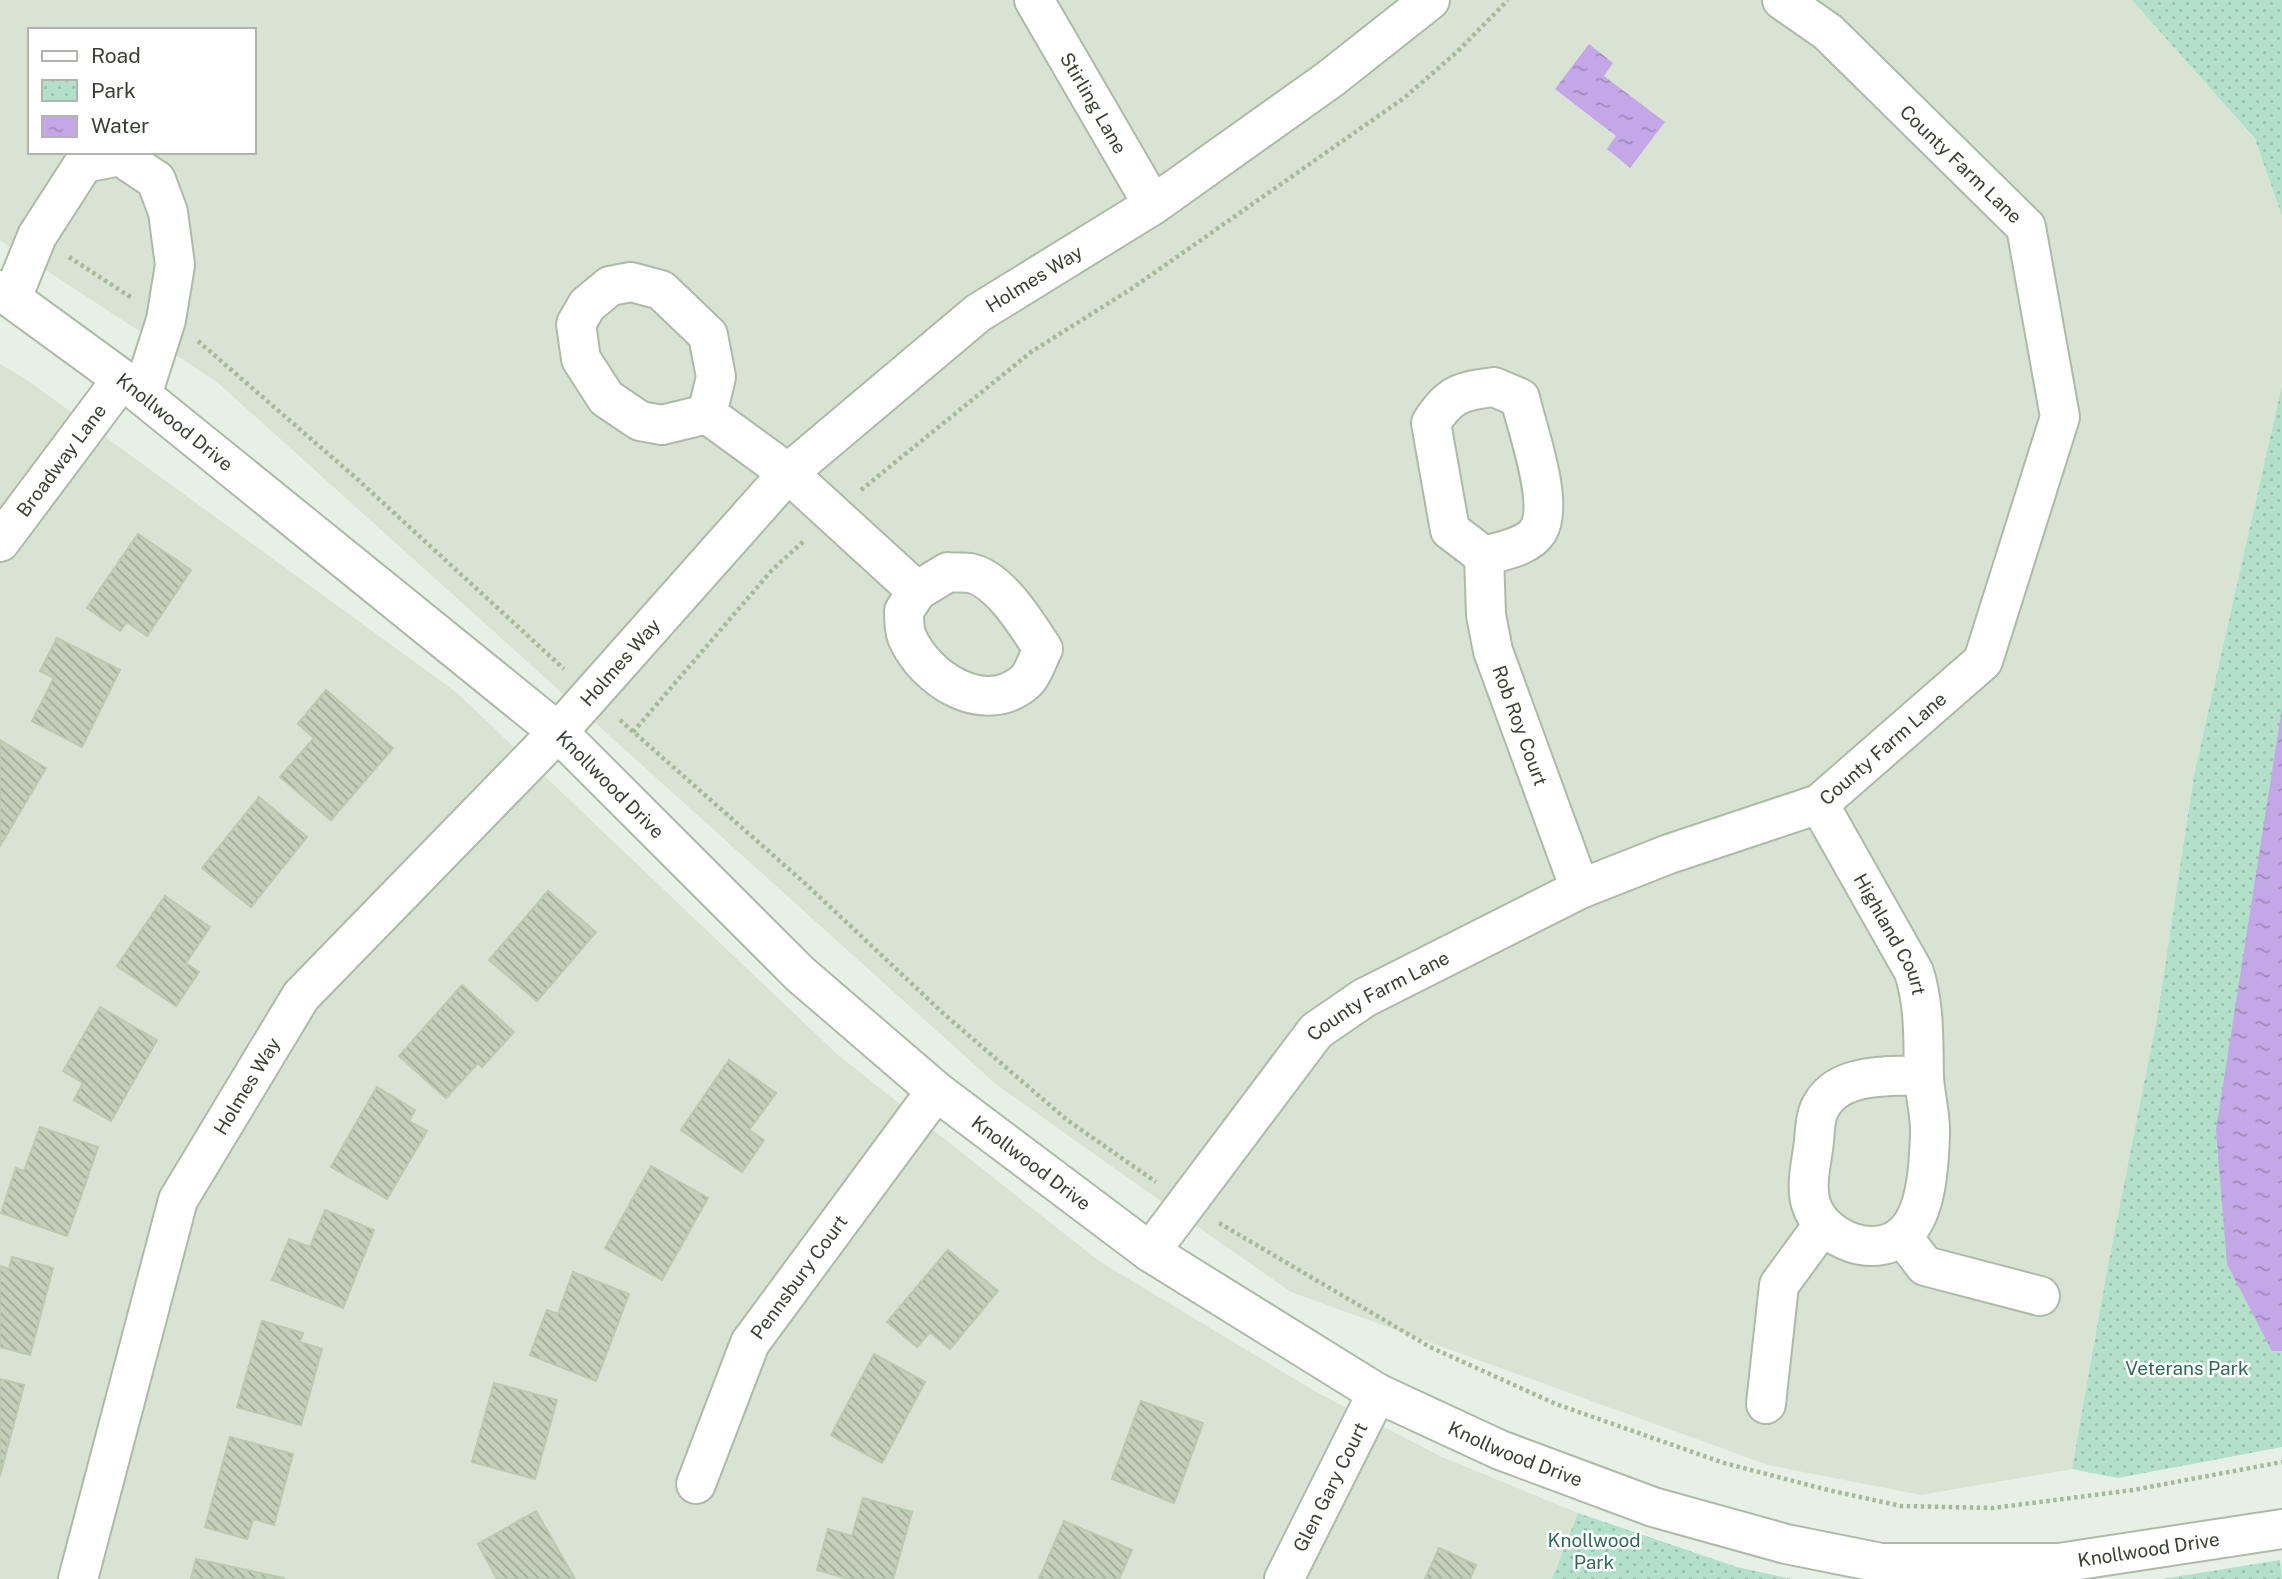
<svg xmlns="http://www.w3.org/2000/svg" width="2282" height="1579" font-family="'Public Sans',sans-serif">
  <defs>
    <pattern id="park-dots" width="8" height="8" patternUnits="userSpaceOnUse" patternTransform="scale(1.75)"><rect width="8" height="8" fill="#b2e0c8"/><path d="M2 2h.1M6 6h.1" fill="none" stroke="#9ac1ac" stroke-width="1.8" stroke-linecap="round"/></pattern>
    <pattern id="water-ripples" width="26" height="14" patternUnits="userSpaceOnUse" patternTransform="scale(1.75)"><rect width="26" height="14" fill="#c4a7e6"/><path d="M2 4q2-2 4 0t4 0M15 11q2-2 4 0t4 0" fill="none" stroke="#a08abb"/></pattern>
    <pattern id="building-back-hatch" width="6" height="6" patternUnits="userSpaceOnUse" patternTransform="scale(1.75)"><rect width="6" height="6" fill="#c3d0bb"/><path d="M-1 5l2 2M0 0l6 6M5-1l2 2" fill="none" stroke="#9faa99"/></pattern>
  </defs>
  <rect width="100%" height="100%" fill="#e7f0e4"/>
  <g fill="#d8e3d3" fill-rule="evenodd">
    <path d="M0,0H2132L2255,140L2282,216V385L2194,775L2158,1013L2072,1469L1921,1495L1768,1465L1291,1292L1121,1173L997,1085L217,382L0,240ZM30,30H254V152H30Z"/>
    <polygon points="0,364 27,380 456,692 838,1055 1099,1261 1318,1393 1442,1457 1578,1513 1552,1579 0,1579"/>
  </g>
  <g fill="url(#park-dots)">
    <polygon points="2132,0 2282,0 2282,216 2255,139"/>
    <polygon points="2282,385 2282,1447 2118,1478 2072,1469 2108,1266 2158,1013 2194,775"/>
    <polygon points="1578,1513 1737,1567 1792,1579 1552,1579"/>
    <polygon points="2280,1560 2282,1579 2162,1579"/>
  </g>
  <g fill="url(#water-ripples)">
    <polygon points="1589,44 1613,63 1604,76 1665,122 1630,168 1607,149 1616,136 1555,89"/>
    <polygon points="2282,708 2282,1351 2272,1351 2227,1264 2216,1130"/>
  </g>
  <g fill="url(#building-back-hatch)" stroke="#b9cab0" stroke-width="2">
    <polygon points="138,534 191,570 147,636 127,622 120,631 87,608"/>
    <polygon points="57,638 120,670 82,747 32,721 54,678 40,671"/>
    <polygon points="326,690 393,748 331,820 280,777 314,738 298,724"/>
    <polygon points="0,740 46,768 0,846"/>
    <polygon points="259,797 307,837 251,907 202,868"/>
    <polygon points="548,891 596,932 537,1001 489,960"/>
    <polygon points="165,896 210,927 186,963 199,972 176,1006 117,966"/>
    <polygon points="462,985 514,1032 482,1067 478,1063 446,1098 399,1056"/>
    <polygon points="100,1007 157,1040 111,1121 74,1100 83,1083 63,1071"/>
    <polygon points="729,1060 776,1093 749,1130 764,1140 742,1172 681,1130"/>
    <polygon points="377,1087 415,1110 409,1121 427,1131 387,1199 331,1167"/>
    <polygon points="40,1127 98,1147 67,1236 1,1213 16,1168 24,1171"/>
    <polygon points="651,1166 708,1198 662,1280 605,1248"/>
    <polygon points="325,1210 374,1230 343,1308 272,1280 289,1239 310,1247"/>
    <polygon points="948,1250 998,1291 950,1349 930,1332 917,1347 887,1322"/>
    <polygon points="12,1257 53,1268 30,1355 0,1347 0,1266 9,1269"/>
    <polygon points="573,1272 629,1294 596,1381 530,1355 547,1310 558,1314"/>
    <polygon points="262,1321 303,1333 300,1342 322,1349 301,1425 237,1407"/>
    <polygon points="874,1354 925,1382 882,1463 831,1435"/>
    <polygon points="0,1379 24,1385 0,1476"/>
    <polygon points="494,1383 557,1400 535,1479 472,1462"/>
    <polygon points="1141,1401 1203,1423 1174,1503 1112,1479"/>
    <polygon points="230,1437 293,1454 274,1525 253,1519 247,1539 205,1527"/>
    <polygon points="863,1498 912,1512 893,1579 849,1579 817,1570 828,1529 852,1536"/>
    <polygon points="536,1511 575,1579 497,1579 478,1544"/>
    <polygon points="1064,1521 1132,1550 1119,1579 1039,1579"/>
    <polygon points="1439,1548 1476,1565 1470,1579 1425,1579"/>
    <polygon points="196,1559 284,1578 284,1579 191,1579"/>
  </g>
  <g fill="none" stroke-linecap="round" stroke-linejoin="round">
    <defs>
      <g id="minor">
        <path id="s1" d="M1034,0L1153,205"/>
        <path id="s2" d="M0,290L122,379L558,732L800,974L936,1091L1150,1252L1377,1393L1500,1450L1653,1507L1786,1544L1881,1563H2059L2282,1529"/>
        <polyline points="12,298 37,236 84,163 120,156 156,180 168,212 175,265 166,320 142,395"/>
        <path d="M1494,387L1520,398C1527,429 1555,504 1538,531C1528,547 1501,551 1484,556L1450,530L1431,423C1449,394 1461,391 1494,387Z"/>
        <polyline points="707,414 716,377 708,335 661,290 631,282 610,286 587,305 576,324 581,359 606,398 640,421 662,425 707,414 788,473 917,591"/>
        <path id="s3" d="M0,542L122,379"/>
        <path id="s4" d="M1484,556L1486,615L1493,651L1580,889"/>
        <path d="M948,572C955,573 964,572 970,573C1000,579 1027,625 1043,649C1038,658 1033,675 1025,682C984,717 925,679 907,637C904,630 904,619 904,611L917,591Z"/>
        <path id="s5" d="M1819,804L1914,972C1925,1007 1923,1040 1924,1077C1925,1096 1931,1116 1930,1135C1929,1163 1927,1211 1906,1232C1878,1262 1822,1240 1811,1204C1805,1185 1812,1161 1814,1141C1815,1131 1815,1119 1819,1110C1836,1071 1889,1077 1924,1075"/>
        <polyline points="1902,1236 1925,1266 2040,1296"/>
        <path id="s6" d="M1150,1252L1316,1031L1364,998L1580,889L1669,854L1819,804L1983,661L2060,417L2026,227L1828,32L1782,0"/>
        <polyline points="1766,1404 1779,1285 1823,1225"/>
        <path id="s7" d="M696,1484L750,1343L936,1091"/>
        <path id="s8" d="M78,1579L178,1200L301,996L558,732L788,473L978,313L1153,205L1330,79L1430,0"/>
        <path id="s9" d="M1284,1579L1377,1393"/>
      </g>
    </defs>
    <use href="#minor" stroke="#aebaa8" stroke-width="42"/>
    <g stroke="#a5ba9b" stroke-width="4.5" stroke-dasharray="3.5 3.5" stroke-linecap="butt">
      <polyline points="69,257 132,298"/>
      <polyline points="198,341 356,478 564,669"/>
      <polyline points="861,490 1031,352 1131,289 1404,98 1457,52 1508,0"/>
      <polyline points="620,720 808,886 945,1015 1067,1120 1156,1182"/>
      <polyline points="633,732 772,570 805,540"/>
      <polyline points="1219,1223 1430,1347 1556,1404 1724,1463 1828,1490 1901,1506 1993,1508 2133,1490 2282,1462"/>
    </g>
    <use href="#minor" stroke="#fff" stroke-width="38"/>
  </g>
  <g text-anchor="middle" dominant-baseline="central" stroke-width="5" stroke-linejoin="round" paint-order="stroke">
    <g font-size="19" fill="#394135" stroke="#fff">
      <text stroke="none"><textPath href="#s1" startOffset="119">Stirling Lane</textPath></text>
      <text transform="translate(1961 164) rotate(44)">County Farm Lane</text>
      <text stroke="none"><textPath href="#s8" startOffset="1659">Holmes Way</textPath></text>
      <text stroke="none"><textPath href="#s2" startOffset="219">Knollwood Drive</textPath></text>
      <text stroke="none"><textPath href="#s3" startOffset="102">Broadway Lane</textPath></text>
      <text stroke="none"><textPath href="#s8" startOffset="1092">Holmes Way</textPath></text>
      <text stroke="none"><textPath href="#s4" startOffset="175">Rob Roy Court</textPath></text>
      <text stroke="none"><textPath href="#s6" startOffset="915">County Farm Lane</textPath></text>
      <text stroke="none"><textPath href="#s2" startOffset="786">Knollwood Drive</textPath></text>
      <text stroke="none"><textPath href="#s5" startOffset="149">Highland Court</textPath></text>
      <text stroke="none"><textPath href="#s6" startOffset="348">County Farm Lane</textPath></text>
      <text stroke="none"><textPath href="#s8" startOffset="525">Holmes Way</textPath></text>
      <text stroke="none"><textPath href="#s2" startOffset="1353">Knollwood Drive</textPath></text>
      <text stroke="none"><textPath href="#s7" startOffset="233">Pennsbury Court</textPath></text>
      <text stroke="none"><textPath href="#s2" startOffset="1920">Knollwood Drive</textPath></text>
      <text stroke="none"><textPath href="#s9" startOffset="103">Glen Gary Court</textPath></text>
      <text stroke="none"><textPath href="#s2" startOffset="2571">Knollwood Drive</textPath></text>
    </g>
    <g font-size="19" fill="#306b57" stroke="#fff">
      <text x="2187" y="1368">Veterans Park</text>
      <text x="1594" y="1540">Knollwood<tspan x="1594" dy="22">Park</tspan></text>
    </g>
  </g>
  <rect x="28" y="28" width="228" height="126" fill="#ffffff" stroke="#b0b3ae" stroke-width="2"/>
  <rect x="42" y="51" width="35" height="10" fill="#ffffff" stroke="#b0b3ae" stroke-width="2"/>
  <text x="91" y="63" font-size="21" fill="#394135">Road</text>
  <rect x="42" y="80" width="35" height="21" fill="url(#park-dots)" stroke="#b0b3ae" stroke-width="2"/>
  <text x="91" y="98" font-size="21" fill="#394135">Park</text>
  <rect x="42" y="116" width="35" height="21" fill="url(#water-ripples)" stroke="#b0b3ae" stroke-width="2"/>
  <text x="91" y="133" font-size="21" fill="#394135">Water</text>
</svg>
